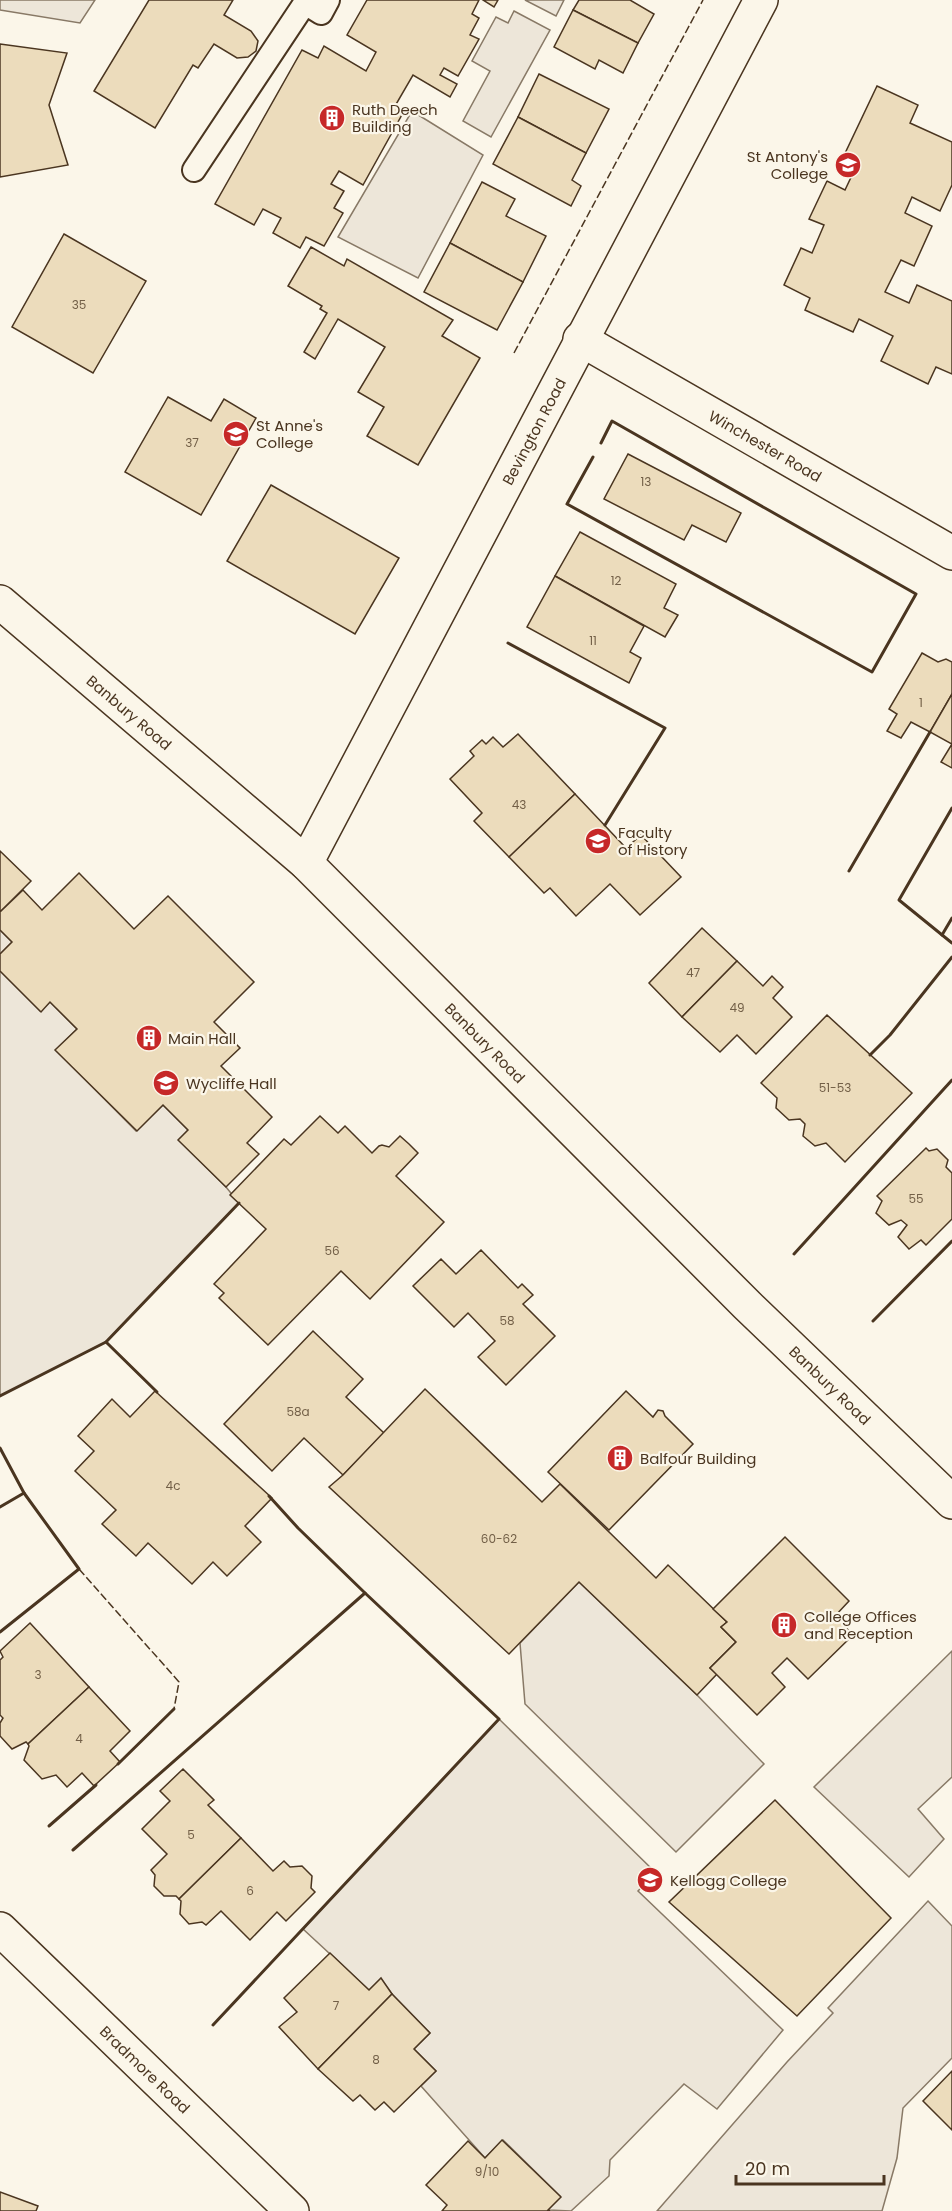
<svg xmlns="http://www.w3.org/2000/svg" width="952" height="2211" font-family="Poppins,sans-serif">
  <rect width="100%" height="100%" fill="#fbf6e9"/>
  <g fill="#ede6d9" stroke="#887966" stroke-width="1.5">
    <polygon points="0,0 95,0 80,23 0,10"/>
    <polygon points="525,0 564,0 556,16"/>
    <polygon points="514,11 550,30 491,137 463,121 490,71 472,61 496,17 508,23"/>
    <polygon points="412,111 483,155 418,278 338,237"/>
    <polygon points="0,930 12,942 0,954"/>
    <polygon points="0,971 40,1011 50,1002 77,1029 56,1050 136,1131 163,1105 188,1130 179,1140 226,1187 239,1203 106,1342 0,1396"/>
    <polygon points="579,1582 697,1695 764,1764 676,1852 525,1704 520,1643"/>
    <polygon points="952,1651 952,1777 918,1809 944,1839 909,1877 814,1787"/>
    <polygon points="499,1719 656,1873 638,1891 783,2030 717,2109 684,2084 610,2160 609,2176 571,2211 548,2210 560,2196 503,2140 485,2158 421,2086 436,2071 414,2049 430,2033 392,1994 381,1979 369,1990 303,1929"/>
    <polygon points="928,1901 952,1926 952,2058 903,2108 897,2158 882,2211 657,2211 787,2062 833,2013 828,2008"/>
  </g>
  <g fill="#ecdcbc" stroke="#4a3520" stroke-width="1.5">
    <polygon points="149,0 233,0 224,15 251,31 258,41 256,51 248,57 237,58 214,44 198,68 193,65 155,128 94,91"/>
    <polygon points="367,0 479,0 472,14 479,18 470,35 479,39 458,76 444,68 440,75 457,84 450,97 413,75 395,106 404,111 363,185 339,171 331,184 344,191 334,208 343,213 324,246 306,237 300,248 273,233 281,218 263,209 254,225 215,204 302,50 318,58 324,46 366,71 376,52 347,35"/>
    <polygon points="483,0 498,0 494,7"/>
    <polygon points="579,0 630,0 654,14 638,43 573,10"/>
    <polygon points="573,10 638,43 623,73 599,60 595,69 554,47"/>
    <polygon points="0,44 67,53 49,105 68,165 0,177"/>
    <polygon points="539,74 609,109 586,153 518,117"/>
    <polygon points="877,86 918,105 910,123 952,142 952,185 940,211 912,197 905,213 932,226 914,266 901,260 885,292 909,303 917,285 952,301 952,374 936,367 928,384 881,361 893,336 859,319 853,332 805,310 810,298 784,285 801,248 812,253 824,225 809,219 827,181 845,190 853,173 839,166"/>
    <polygon points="518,117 586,153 572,180 581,186 571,206 493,164"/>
    <polygon points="482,182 515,199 506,216 546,236 523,282 450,243"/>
    <polygon points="64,234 146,281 93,373 12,327"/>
    <polygon points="450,243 523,282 497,330 424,292"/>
    <polygon points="311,247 344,266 347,259 453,320 442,336 480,358 418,465 367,436 384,407 358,392 385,347 338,319 315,359 304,352 327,313 320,309 322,306 288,286"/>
    <polygon points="168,397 211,421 224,399 256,418 201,515 125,472"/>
    <polygon points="628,454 741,513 726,542 692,525 684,540 604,499"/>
    <polygon points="271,485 399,558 355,634 227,561"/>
    <polygon points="580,532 676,584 664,608 678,615 665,637 555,576"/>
    <polygon points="555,576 644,626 630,652 641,658 629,683 527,627"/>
    <polygon points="922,653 938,662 946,659 952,662 952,694 930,732 911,722 901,738 887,731 897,714 889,709"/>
    <polygon points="952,694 952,768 941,762 952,744 930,732"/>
    <polygon points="518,734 575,794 509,857 474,821 482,813 450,779 474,756 470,751 482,740 486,744 493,737 503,747"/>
    <polygon points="575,794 626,848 641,835 681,877 640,915 610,884 576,916 550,888 544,893 509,857"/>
    <polygon points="0,851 31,881 0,912"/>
    <polygon points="79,873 134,929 168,896 254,982 214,1022 240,1048 221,1066 272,1117 247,1143 259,1154 226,1187 178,1140 188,1130 163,1105 137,1131 55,1050 77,1029 50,1002 41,1012 0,971 0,954 12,942 0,930 0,912 23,890 42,910"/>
    <polygon points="702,928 737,961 682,1017 649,983"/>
    <polygon points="737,961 763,986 772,976 783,987 773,998 792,1017 756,1054 737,1035 720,1052 682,1017"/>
    <polygon points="827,1015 912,1093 845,1162 826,1143 815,1146 803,1136 805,1124 800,1119 789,1120 776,1108 777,1098 761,1083"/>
    <polygon points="320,1116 338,1133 345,1126 372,1153 379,1146 382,1145 389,1147 400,1136 409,1144 418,1153 396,1176 444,1222 370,1299 341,1271 268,1345 219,1298 224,1293 214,1284 266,1229 230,1195 284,1139 291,1145"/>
    <polygon points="926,1148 929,1151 937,1149 948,1160 946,1167 952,1173 952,1219 926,1245 921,1240 909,1249 898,1237 907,1225 901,1220 889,1225 876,1213 882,1201 877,1196"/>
    <polygon points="481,1250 518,1288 522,1284 533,1295 523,1304 555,1336 506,1385 478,1357 495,1341 468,1313 454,1327 413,1286 441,1259 456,1274"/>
    <polygon points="313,1331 363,1379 346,1397 384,1433 343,1475 304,1438 272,1471 224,1424"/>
    <polygon points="425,1389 542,1502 560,1484 656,1578 668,1565 727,1622 721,1627 736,1642 710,1668 717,1674 697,1695 579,1582 509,1654 329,1487 343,1475"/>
    <polygon points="155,1391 272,1498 245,1526 261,1542 227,1576 213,1562 192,1584 148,1543 136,1556 102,1524 116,1510 75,1471 94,1451 78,1436 112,1399 130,1417"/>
    <polygon points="626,1391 653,1417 658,1410 663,1411 665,1416 693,1444 609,1530 548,1472"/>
    <polygon points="785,1537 849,1601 835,1616 853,1635 808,1679 787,1658 772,1673 785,1687 757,1715 710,1668 736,1642 721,1627 727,1622 713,1609"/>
    <polygon points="30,1623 89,1687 28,1744 26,1742 12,1749 0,1736 0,1723 3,1718 0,1715 0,1660 3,1657 0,1651"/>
    <polygon points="89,1687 130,1731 110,1751 120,1762 94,1786 82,1773 67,1787 56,1775 42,1779 24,1760 29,1746 28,1744"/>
    <polygon points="183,1769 214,1800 208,1805 241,1838 179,1899 176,1896 164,1896 154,1886 155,1875 151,1870 167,1854 142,1829 170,1801 160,1791"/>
    <polygon points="775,1800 891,1918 797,2016 669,1902"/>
    <polygon points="241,1838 273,1871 284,1861 290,1867 302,1866 312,1876 311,1888 315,1892 286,1921 277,1912 250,1940 221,1911 206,1925 202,1922 189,1924 180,1914 181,1901 179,1899"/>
    <polygon points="330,1953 369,1990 381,1978 392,1994 318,2069 279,2027 297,2012 284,1998"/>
    <polygon points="392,1994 430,2033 414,2049 436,2071 394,2112 384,2102 375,2110 360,2095 353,2101 318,2069"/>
    <polygon points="952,2071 952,2130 923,2101"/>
    <polygon points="502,2140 561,2197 548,2210 550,2211 442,2211 447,2205 426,2185 468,2141 485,2158"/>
    <polygon points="0,2192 38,2206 36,2211 0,2211"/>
  </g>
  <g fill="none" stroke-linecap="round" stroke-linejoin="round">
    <defs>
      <polyline id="service" points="194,170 305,3 321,13 328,0"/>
      <g id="minor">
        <path id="s1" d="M580,339L952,553"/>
        <path id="s2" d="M306,863L761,0"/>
        <path id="s3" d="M0,1929L292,2211"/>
      </g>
      <g id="primary">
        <path id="s4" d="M0,602L306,863L747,1305L952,1502"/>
      </g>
    </defs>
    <use href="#service" stroke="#4a3520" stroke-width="26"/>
    <use href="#minor" stroke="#4a3520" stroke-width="36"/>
    <use href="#primary" stroke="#4a3520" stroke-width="36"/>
    <use href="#service" stroke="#fbf6e9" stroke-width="22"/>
    <use href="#minor" stroke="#fbf6e9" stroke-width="33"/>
    <use href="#primary" stroke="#fbf6e9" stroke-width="33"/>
    <g stroke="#4a3520" stroke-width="1.5" stroke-dasharray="8 3" stroke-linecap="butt">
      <polyline points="514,353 703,0"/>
      <polyline points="79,1569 179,1682 174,1709"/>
    </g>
    <g stroke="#4a3520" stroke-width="3">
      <polyline points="593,457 567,504 872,672 916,594 612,421 601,443"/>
      <polyline points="508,643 665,728 605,825"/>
      <polyline points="952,808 899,900 952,943"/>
      <polyline points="849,871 930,732"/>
      <polyline points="942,935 952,918"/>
      <polyline points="870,1055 890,1035 952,957"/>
      <polyline points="794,1254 952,1080"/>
      <polyline points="873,1321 952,1241"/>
      <polyline points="106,1342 157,1392"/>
      <polyline points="0,1396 106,1342 239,1203"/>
      <polyline points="0,1448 24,1493"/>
      <polyline points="0,1507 24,1493 79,1569 0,1632"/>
      <polyline points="118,1764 174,1709"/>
      <polyline points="49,1826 96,1785"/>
      <polyline points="73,1850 365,1593 298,1528 269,1496"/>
      <polyline points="213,2025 499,1719 365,1593"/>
    </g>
  </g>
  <defs>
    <symbol id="building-disc" viewBox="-11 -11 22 22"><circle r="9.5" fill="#c62828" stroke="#fbf6e9"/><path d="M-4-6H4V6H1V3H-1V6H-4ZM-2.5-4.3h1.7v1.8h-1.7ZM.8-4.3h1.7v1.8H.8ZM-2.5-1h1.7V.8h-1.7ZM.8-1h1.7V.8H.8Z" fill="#fff"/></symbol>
    <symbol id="university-disc" viewBox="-11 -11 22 22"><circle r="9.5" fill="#c62828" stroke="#fbf6e9"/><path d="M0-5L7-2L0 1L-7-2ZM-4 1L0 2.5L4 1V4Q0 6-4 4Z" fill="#fff"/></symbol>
  </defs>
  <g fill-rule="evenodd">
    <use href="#building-disc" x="317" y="103" width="30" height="30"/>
    <use href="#university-disc" x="833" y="150" width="30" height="30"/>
    <use href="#university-disc" x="221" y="419" width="30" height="30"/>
    <use href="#university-disc" x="583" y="826" width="30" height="30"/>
    <use href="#building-disc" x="134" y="1023" width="30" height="30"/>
    <use href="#university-disc" x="151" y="1068" width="30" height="30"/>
    <use href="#building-disc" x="605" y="1443" width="30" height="30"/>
    <use href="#building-disc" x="769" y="1610" width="30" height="30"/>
    <use href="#university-disc" x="635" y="1865" width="30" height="30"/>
  </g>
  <g text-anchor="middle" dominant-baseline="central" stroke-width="4.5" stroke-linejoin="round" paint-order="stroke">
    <g font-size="12" fill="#725f47">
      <text x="79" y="304">35</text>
      <text x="192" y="442">37</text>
      <text x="646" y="481">13</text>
      <text x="616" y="580">12</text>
      <text x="593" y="640">11</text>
      <text x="921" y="702">1</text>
      <text x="519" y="804">43</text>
      <text x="693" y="972">47</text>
      <text x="737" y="1007">49</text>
      <text x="835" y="1087">51-53</text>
      <text x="916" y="1198">55</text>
      <text x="332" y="1250">56</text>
      <text x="507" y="1320">58</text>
      <text x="298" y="1411">58a</text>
      <text x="173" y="1485">4c</text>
      <text x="499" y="1538">60-62</text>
      <text x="38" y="1674">3</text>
      <text x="79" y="1738">4</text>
      <text x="191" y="1834">5</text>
      <text x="250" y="1890">6</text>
      <text x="336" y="2005">7</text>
      <text x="376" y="2059">8</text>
      <text x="487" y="2171">9/10</text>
    </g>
    <g font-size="15" fill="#4a3520" stroke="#fbf6e9" text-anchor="start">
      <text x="352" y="109">Ruth Deech<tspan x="352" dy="17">Building</tspan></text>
      <text x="828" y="156" text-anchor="end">St Antony's<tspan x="828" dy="17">College</tspan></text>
      <text x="256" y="425">St Anne's<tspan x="256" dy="17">College</tspan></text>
      <text x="618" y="832">Faculty<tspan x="618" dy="17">of History</tspan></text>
      <text x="168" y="1038">Main Hall</text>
      <text x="186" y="1083">Wycliffe Hall</text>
      <text x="640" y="1458">Balfour Building</text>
      <text x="804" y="1616">College Offices<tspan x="804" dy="17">and Reception</tspan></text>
      <text x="670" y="1880">Kellogg College</text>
    </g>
    <g font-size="15" fill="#4a3520" stroke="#fbf6e9">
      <text stroke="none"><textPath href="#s2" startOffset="488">Bevington Road</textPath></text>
      <text stroke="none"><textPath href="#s1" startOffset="214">Winchester Road</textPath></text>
      <text stroke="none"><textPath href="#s4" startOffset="170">Banbury Road</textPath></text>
      <text stroke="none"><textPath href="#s4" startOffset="656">Banbury Road</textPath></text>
      <text stroke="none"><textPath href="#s4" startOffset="1142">Banbury Road</textPath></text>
      <text stroke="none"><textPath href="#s3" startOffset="202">Bradmore Road</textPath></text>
    </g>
  </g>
  <path d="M736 2175v9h148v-9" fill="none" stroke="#4a3520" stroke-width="3"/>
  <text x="745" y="2175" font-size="18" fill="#4a3520" stroke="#fbf6e9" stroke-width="4.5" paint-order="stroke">20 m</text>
</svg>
